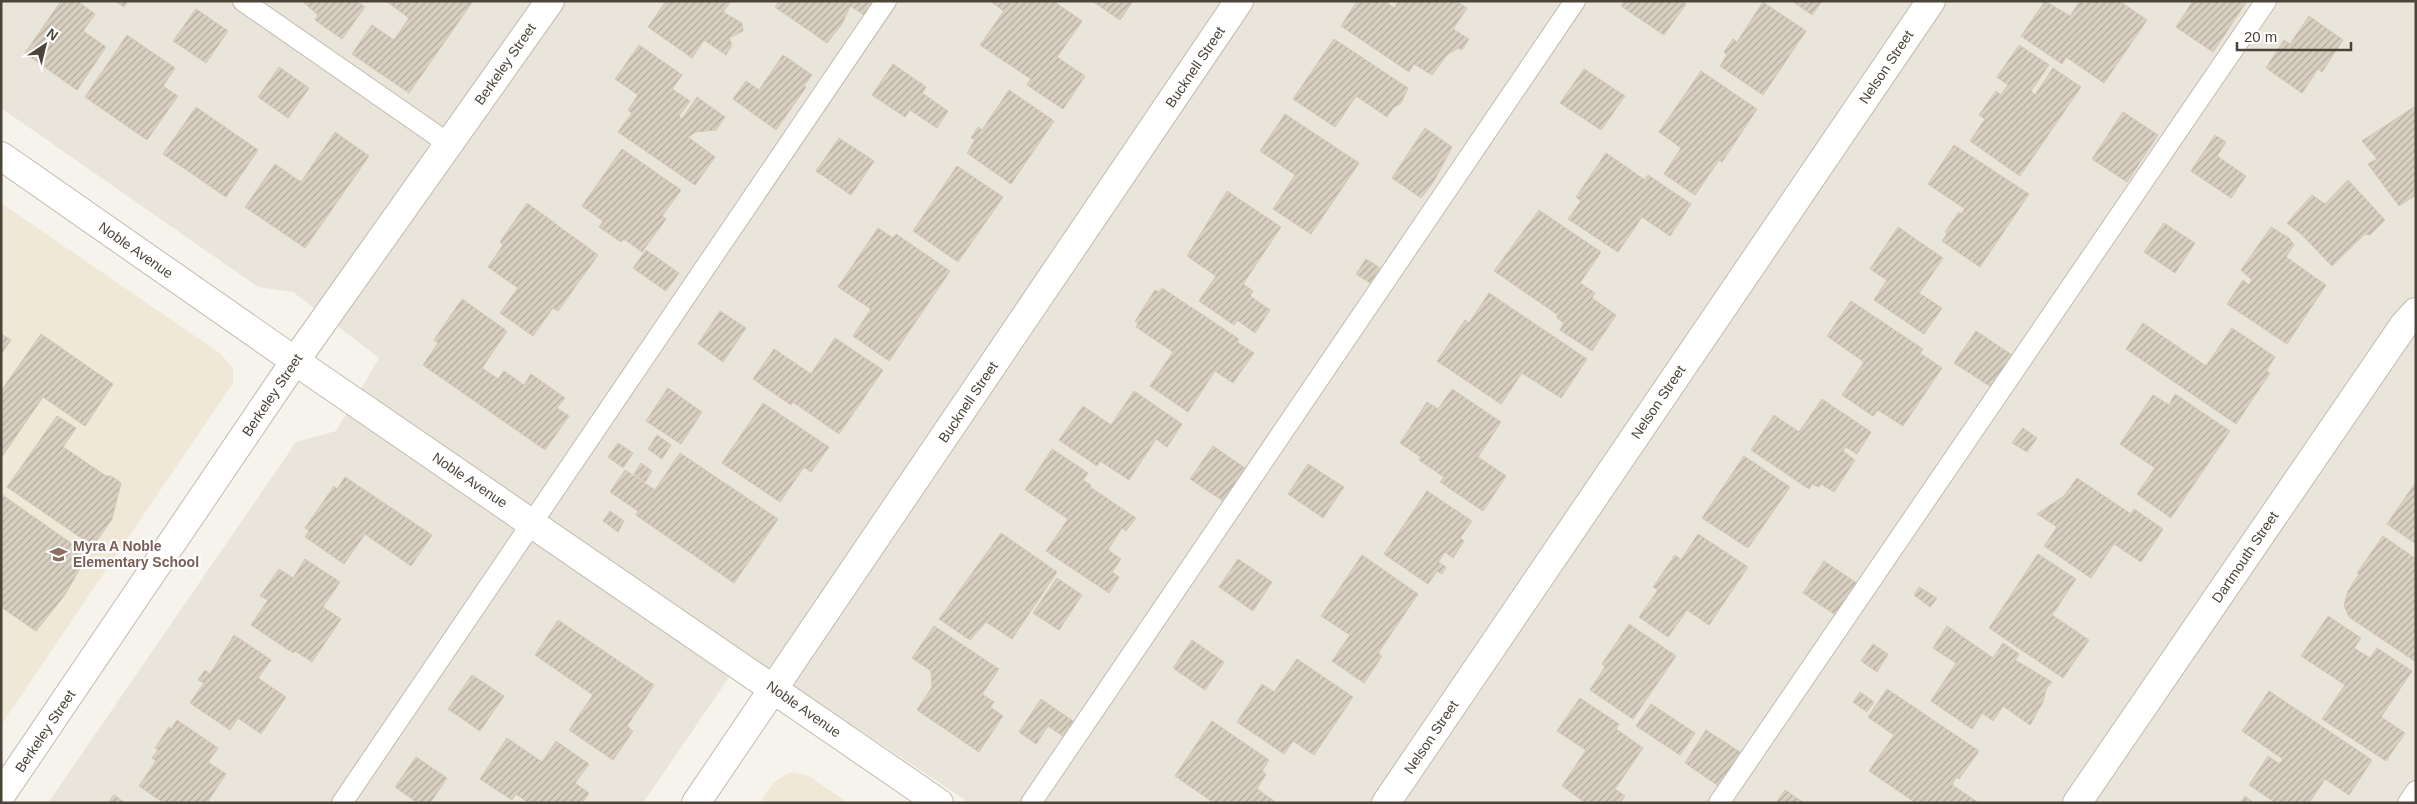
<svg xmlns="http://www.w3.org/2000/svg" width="2417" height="804" font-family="Helvetica,sans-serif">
  <defs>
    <pattern id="building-hatch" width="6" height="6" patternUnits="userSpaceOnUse" patternTransform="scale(1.25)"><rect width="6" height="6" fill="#d8cfc1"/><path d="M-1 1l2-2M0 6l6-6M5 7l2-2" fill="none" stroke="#b1aa9e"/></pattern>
  </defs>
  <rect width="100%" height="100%" fill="#f6f3ec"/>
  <polygon fill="#eae5da" points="1,1 2416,1 2416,803 970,803 745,654 643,803 48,803 296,442 336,431 379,358 293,292 258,287 1,108"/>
  <g fill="#efe8d6">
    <polygon points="1,203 221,354 233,369 233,383 1,725"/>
    <polygon points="790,772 809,776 848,803 760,803 773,783"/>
  </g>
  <g fill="url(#building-hatch)" stroke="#d3c7b4">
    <polygon points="61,1 77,1 95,14 83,31 106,47 77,90 25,53"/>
    <polygon points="115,1 128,1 124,7"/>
    <polygon points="302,1 356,1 365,7 342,39 315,20 318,15"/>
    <polygon points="386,1 473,1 409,93 352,54 372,25 394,40 409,18"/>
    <polygon points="666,1 731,1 723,12 742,23 743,31 729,38 732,45 726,55 704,40 692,58 648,27"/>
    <polygon points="779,1 876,1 866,16 850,6 842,24 827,43 775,7"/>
    <polygon points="990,1 1053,1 1082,21 1057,57 1085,76 1063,109 1027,85 1031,79 980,45 1004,11"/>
    <polygon points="1092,1 1133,1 1120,20"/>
    <polygon points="1357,1 1385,1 1394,8 1399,1 1456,1 1467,8 1453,29 1469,39 1462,50 1458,48 1447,55 1432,75 1414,64 1409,72 1341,26"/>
    <polygon points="1625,1 1682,1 1686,4 1664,35 1621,6"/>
    <polygon points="1792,1 1822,1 1812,15"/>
    <polygon points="2045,1 2070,16 2080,1 2086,5 2088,1 2119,1 2147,20 2104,83 2066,57 2062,64 2021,36"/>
    <polygon points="2193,1 2247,1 2213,52 2176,27"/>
    <polygon points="1763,2 1806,31 1763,95 1720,66 1727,55 1724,52 1733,39 1737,42"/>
    <polygon points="196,9 228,31 206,63 173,41"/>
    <polygon points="2309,16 2343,40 2322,72 2318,69 2302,93 2266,68 2284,40 2290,44"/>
    <polygon points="127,35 175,68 163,86 178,96 147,140 85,97"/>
    <polygon points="1334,39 1408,88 1401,103 1393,108 1387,117 1356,96 1335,127 1293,99"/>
    <polygon points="639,45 682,75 672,89 690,101 679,116 682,119 697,97 725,117 716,130 696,132 688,137 715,157 695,185 618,132 632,113 628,110 638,95 615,79"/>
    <polygon points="2019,45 2049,65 2031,91 2035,95 2053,68 2081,87 2020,176 1970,141 1985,119 1979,115 1996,91 2001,95 2008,85 1997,77"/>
    <polygon points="783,55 812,75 804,86 806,87 776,130 733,99 746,81 759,90"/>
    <polygon points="893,64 926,87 922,93 948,111 937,128 910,110 905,117 872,95"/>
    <polygon points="279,67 309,88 288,118 258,97"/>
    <polygon points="1584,69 1625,96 1601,130 1560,103"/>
    <polygon points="1701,71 1757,109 1722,162 1719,160 1695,195 1664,174 1681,148 1659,132"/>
    <polygon points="1009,90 1054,121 1011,184 967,153 975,140 971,138 978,127 982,130"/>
    <polygon points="196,107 258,150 226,197 163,154"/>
    <polygon points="2414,107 2416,110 2416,195 2399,206 2368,164 2377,159 2362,141"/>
    <polygon points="2123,112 2158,135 2127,182 2092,159"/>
    <polygon points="1285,114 1359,163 1311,234 1273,209 1295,175 1260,151"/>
    <polygon points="1425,128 1452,147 1434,181 1421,198 1392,178"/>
    <polygon points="335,132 369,156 305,248 245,207 275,164 301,182"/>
    <polygon points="2215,135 2226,142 2217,156 2246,176 2231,198 2191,171"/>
    <polygon points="839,138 874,161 851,195 816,171"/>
    <polygon points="1954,145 2029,194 1980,267 1942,241 1947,234 1945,232 1959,212 1961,214 1965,209 1928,184"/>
    <polygon points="622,149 681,190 662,216 666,219 642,252 624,239 621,242 599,227 603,221 582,206"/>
    <polygon points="1606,153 1645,180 1648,175 1691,204 1670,236 1642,217 1618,252 1568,219 1581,201 1576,197"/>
    <polygon points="957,166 1003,197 958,262 913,231"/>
    <polygon points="2348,180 2385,220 2370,235 2365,234 2332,266 2302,235 2287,223 2312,195 2325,204"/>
    <polygon points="1227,191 1281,227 1243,284 1253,291 1250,296 1270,310 1255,333 1237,320 1234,325 1199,301 1216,276 1187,256"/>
    <polygon points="527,203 598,255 558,311 553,308 533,336 500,313 518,288 488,267 503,245 500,242"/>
    <polygon points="1539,210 1601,252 1580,283 1595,293 1592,298 1616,315 1592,351 1560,330 1564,323 1557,318 1558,315 1494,271"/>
    <polygon points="2164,223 2195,243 2175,273 2144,252"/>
    <polygon points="1898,227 1943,258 1919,293 1942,308 1924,334 1874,300 1887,280 1870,269"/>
    <polygon points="2271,227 2289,238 2294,245 2286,257 2326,285 2287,344 2227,304 2243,280 2249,285 2252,280 2241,270"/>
    <polygon points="878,228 893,238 896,234 950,271 889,361 853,336 871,309 838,287"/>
    <polygon points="646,250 679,273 666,291 633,268"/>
    <polygon points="1366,259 1380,268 1370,283 1356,274"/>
    <polygon points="1162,288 1239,339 1237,342 1254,353 1233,383 1215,371 1188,412 1150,386 1173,352 1136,327 1138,324 1135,321 1155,290 1159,292"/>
    <polygon points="1489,293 1587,359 1561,398 1522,373 1501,404 1437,361 1465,320 1469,323"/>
    <polygon points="462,299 507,331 482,368 498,379 504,371 524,385 531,374 565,398 557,408 569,416 545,450 423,365 438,343 434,340"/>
    <polygon points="1851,301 1923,349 1920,353 1942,368 1903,426 1878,410 1873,416 1842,395 1864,362 1827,336"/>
    <polygon points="720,311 746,328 723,362 698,344"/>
    <polygon points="2143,323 2206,366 2232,328 2275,357 2266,371 2270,373 2236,424 2126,349"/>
    <polygon points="1976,331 2012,355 1991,387 1954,363"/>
    <polygon points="1,334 11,340 1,354"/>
    <polygon points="41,334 113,384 85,426 43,397 1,458 1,391"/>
    <polygon points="835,338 883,370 839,434 793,402 791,405 753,379 774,349 811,374"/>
    <polygon points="668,388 702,412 681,444 646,421"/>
    <polygon points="1452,389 1501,422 1478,457 1506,476 1483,511 1440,482 1444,477 1419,460 1421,457 1400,443 1427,402 1438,409"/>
    <polygon points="1134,391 1182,424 1167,447 1156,439 1129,480 1100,461 1097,466 1059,440 1083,406 1111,425"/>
    <polygon points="2175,394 2230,431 2171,518 2137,494 2155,468 2120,444 2153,395 2169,405"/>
    <polygon points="1822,399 1871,432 1857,454 1846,447 1843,451 1855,460 1834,492 1821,484 1819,487 1812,484 1809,489 1751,450 1774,415 1799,432"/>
    <polygon points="763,403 829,447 811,472 804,467 780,502 722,463"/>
    <polygon points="57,416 76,428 63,447 106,476 111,476 121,483 112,519 93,546 7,487"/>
    <polygon points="2023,428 2037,438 2027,452 2012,443"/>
    <polygon points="657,435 671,445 662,459 648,449"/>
    <polygon points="618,443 633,453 623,468 608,457"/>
    <polygon points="1213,446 1245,468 1223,501 1190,479"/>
    <polygon points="1052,449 1088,473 1083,480 1091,485 1090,487 1136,518 1126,531 1122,528 1108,550 1121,559 1112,572 1119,577 1109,593 1046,551 1068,519 1025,490"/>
    <polygon points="680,453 778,519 734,583 636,515 638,511 610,492 625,470 655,490"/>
    <polygon points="1744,456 1790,487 1748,548 1702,518"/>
    <polygon points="641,463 652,471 645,482 634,474"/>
    <polygon points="1308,464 1344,487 1323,518 1288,494"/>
    <polygon points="345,477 432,535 411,566 365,534 344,564 305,537 309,531 305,528 334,486 337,489"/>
    <polygon points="2077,478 2131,514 2134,509 2163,529 2141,562 2114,544 2091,578 2044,546 2057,527 2037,514 2064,496"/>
    <polygon points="2416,482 2416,544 2387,524"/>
    <polygon points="1427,491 1472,521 1460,538 1464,541 1453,558 1445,552 1438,562 1446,567 1442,574 1437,571 1428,584 1384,554"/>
    <polygon points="1,494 88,555 64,596 36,631 1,607"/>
    <polygon points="610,511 624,521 618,532 603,521"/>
    <polygon points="1001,533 1057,572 1012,639 986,622 970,640 939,619"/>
    <polygon points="1698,534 1748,567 1709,625 1687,610 1668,637 1639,617 1658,590 1653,587 1675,555 1681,560"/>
    <polygon points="2383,536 2416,559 2416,662 2349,617 2344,605 2348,591 2359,574 2357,573"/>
    <polygon points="2038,554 2076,579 2052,615 2089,640 2063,678 1989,628"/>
    <polygon points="1362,555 1418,594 1378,653 1382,656 1364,683 1332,661 1350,635 1321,616"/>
    <polygon points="305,559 340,582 323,607 341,619 312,662 295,651 293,653 251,625 268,600 260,596 279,569 293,578"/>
    <polygon points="1238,559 1272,582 1253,611 1219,587"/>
    <polygon points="1824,561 1858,584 1837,616 1803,593"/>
    <polygon points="1057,578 1082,595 1059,630 1033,613"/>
    <polygon points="1919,587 1937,598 1930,607 1914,595"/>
    <polygon points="2328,616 2361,638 2354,648 2370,658 2377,648 2412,671 2381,717 2405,733 2386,761 2322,719 2345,685 2301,656"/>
    <polygon points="558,620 654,685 627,726 633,731 613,760 569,730 593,695 535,655"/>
    <polygon points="1629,624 1676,656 1633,719 1590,690 1605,667 1602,664"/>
    <polygon points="934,626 999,669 982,694 994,702 990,707 1003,716 979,752 917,710 932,687 931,671 912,658"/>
    <polygon points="1947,626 1993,658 2003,643 2019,654 2015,660 2052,682 2046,689 2043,702 2030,725 2003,706 1993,721 1982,713 1972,729 1931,701 1956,663 1933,648"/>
    <polygon points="234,635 271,660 258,678 286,697 261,734 238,718 230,730 190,703 204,683 198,680 205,670 210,674"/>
    <polygon points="1192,640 1224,662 1205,690 1173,668"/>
    <polygon points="1873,644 1888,654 1877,672 1861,661"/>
    <polygon points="1297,659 1353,697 1314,755 1293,741 1284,754 1237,722 1262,684 1274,692"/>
    <polygon points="472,675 504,696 480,731 448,709"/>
    <polygon points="1887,689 1979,751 1959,779 1956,777 1952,785 1979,803 1916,803 1869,771 1894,735 1868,717"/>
    <polygon points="2269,691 2372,760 2349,795 2325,779 2309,803 2276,803 2249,785 2268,756 2280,764 2283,759 2242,731"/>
    <polygon points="1860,692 1874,702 1867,712 1853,702"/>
    <polygon points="1580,698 1619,724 1616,729 1643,748 1615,789 1625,796 1620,803 1586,803 1562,786 1586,750 1557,731"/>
    <polygon points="1041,699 1073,721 1063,736 1048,726 1036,744 1019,732"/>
    <polygon points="1651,704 1695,733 1680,755 1636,726"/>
    <polygon points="177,720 218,748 208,762 226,774 208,801 211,803 164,803 139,786 156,761 152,758 158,750 155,748 169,727 171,729"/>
    <polygon points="1212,721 1269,760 1262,771 1266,774 1257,789 1277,803 1214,803 1175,776"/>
    <polygon points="1706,730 1743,754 1720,787 1685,763"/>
    <polygon points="507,738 542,762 556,741 589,764 575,783 589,793 582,803 529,803 516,794 512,800 480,779"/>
    <polygon points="416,757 447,778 430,803 418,803 395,787"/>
    <polygon points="1785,790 1804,803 1776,803"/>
    <polygon points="114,795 125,803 108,803"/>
    <polygon points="2245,796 2254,803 2240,803"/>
  </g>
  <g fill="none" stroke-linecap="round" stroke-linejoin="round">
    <defs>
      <g id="lane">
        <polyline points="243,1 449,144"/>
        <polyline points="342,803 886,1"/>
        <polyline points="1031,803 1575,1"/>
        <polyline points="1719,803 2266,1"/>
        <polyline points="2408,803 2416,791"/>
      </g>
      <g id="street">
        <polyline points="1,156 295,361 939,803"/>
        <polyline points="1,795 295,361 550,1"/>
        <polyline points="696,803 1239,1"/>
        <polyline points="1386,803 1931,1"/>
        <polyline points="2077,803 2404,325 2416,312"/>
      </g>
    </defs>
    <use href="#lane" stroke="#c2bbae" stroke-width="22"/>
    <use href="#street" stroke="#c2bbae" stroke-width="30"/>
    <use href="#lane" stroke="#fff" stroke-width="20"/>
    <use href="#street" stroke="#fff" stroke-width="28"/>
  </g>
  <defs>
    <symbol id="school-bare" viewBox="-9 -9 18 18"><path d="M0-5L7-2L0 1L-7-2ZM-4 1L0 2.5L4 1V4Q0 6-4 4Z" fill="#8d6e63" stroke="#fff" stroke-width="2.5" paint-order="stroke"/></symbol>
  </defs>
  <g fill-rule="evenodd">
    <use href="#school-bare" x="46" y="542" width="25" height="25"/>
  </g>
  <g text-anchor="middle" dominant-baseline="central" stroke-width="4.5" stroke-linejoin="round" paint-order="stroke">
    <g font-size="14" fill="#4b4439" stroke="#fff">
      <text transform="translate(505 64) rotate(-55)">Berkeley Street</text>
      <text transform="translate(1195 67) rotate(-56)">Bucknell Street</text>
      <text transform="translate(1886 67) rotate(-56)">Nelson Street</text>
      <text transform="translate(136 250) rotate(35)">Noble Avenue</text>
      <text transform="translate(272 395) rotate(-56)">Berkeley Street</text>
      <text transform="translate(968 402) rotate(-56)">Bucknell Street</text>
      <text transform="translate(1658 402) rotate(-56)">Nelson Street</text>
      <text transform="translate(470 480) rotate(34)">Noble Avenue</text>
      <text transform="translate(2245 557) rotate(-56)">Dartmouth Street</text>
      <text transform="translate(804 709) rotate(35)">Noble Avenue</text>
      <text transform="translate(45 731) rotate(-56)">Berkeley Street</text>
      <text transform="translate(1431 737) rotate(-56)">Nelson Street</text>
    </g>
    <g font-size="14" font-weight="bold" fill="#785e54" stroke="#fff" text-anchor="start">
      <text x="73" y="546">Myra A Noble<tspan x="73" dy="16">Elementary School</tspan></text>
    </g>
  </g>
  <rect width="2417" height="804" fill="none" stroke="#4b4439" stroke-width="5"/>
  <g transform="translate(45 45) rotate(35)" stroke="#ffffff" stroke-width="4" paint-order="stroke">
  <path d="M0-4L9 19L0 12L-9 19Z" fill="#4b4439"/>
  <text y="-8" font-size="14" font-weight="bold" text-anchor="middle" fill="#4b4439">N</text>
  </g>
  <path d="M2237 42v8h114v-8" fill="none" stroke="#4b4439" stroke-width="2.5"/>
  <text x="2244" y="42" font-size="15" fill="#4b4439" stroke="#ffffff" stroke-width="4" paint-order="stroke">20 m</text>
</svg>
